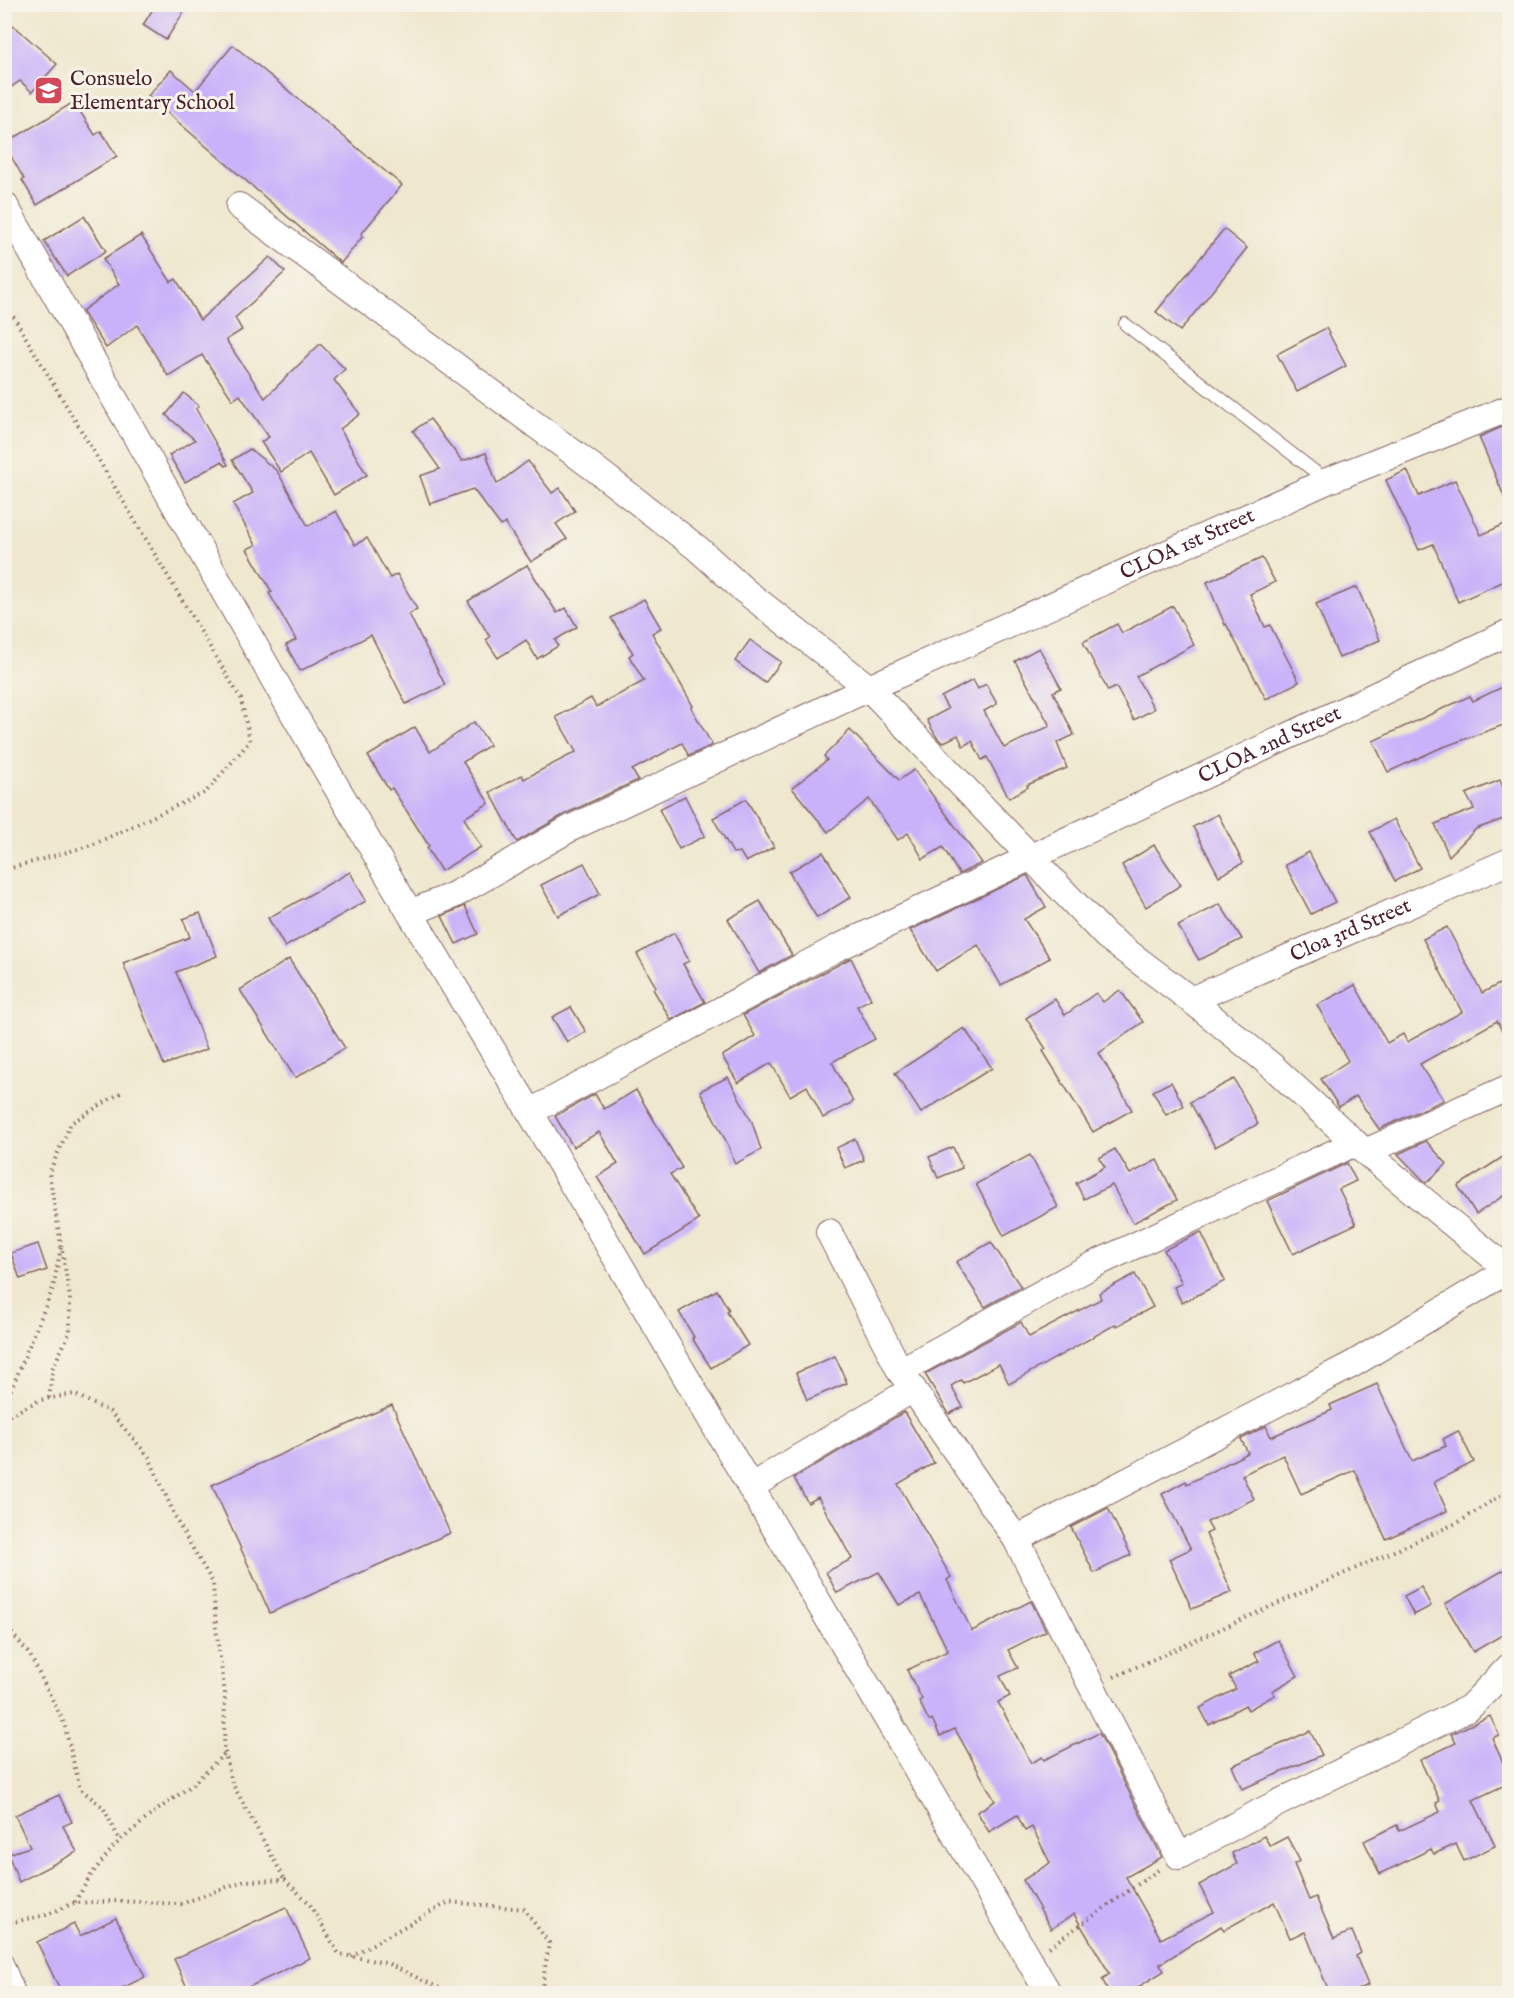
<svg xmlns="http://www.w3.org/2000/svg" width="1514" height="1998" font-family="'IM FELL English',serif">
  <rect width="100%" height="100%" fill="#f7f3e8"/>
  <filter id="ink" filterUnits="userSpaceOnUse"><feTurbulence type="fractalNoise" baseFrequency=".0167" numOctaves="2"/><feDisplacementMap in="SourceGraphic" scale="12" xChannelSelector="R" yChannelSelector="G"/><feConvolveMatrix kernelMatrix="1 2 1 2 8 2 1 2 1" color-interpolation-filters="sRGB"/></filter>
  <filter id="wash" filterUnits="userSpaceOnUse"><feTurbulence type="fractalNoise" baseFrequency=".008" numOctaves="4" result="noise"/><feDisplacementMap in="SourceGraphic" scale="24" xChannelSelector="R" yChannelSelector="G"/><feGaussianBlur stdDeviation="1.35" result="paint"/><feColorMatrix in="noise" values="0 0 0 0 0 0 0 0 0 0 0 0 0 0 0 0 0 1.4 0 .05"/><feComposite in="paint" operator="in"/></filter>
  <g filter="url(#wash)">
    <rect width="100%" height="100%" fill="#efe8cf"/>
    <g id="blocks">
      <g fill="#c9b2f9">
        <polygon points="156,4 189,4 166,40 143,25"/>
        <polygon points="13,25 57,64 32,92 20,81 4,92 4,35"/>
        <polygon points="233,45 402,185 361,234 363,236 341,263 148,96 171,70 195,91"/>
        <polygon points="74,102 95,135 101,131 117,156 37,205 22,180 24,179 4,144"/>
        <polygon points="84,216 106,251 67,276 44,241"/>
        <polygon points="1224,229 1247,248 1180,331 1156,312"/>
        <polygon points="141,235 171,282 176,279 200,320 270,257 285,272 235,318 242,330 226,340 265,398 320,344 345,369 334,380 360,414 340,429 367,475 334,495 309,453 281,472 261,442 269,437 240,395 233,400 202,355 168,376 137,325 106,348 82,311 119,284 103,259"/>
        <polygon points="1326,328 1346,366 1297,392 1277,354"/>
        <polygon points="184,393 199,406 196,409 228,465 226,466 221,462 185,482 169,455 195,440 166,415"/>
        <polygon points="430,419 462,461 486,453 497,484 528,461 552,493 560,488 575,511 556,524 567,539 531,562 505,523 501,526 473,489 430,504 420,476 440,469 413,431"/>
        <polygon points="1509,424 1509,508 1479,437"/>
        <polygon points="250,449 277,471 308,526 336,511 355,545 367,538 390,578 397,574 417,609 409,614 445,685 406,704 371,635 300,671 286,645 296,640 269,593 272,592 247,549 256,545 233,504 253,493 232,460"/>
        <polygon points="1407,470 1419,496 1455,480 1481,535 1509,522 1509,579 1458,602 1433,544 1419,550 1386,480"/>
        <polygon points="1262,558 1275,582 1250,594 1265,627 1270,625 1299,682 1266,699 1226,624 1225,625 1207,582"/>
        <polygon points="527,565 557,613 566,608 577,627 555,640 558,646 537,659 526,640 498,658 486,640 490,637 468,601"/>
        <polygon points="1357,587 1380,640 1339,658 1316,604"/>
        <polygon points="644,599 661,628 652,633 693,706 691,707 712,745 689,756 682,743 632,770 638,780 565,814 517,842 490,792 522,775 524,779 576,752 556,717 591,698 596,707 644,681 629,656 633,653 611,618"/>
        <polygon points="1173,606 1194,645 1136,676 1154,709 1134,720 1116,687 1108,691 1083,642 1117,624 1122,633"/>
        <polygon points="750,640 781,662 765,683 735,661"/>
        <polygon points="1039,648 1061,688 1053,692 1074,735 1057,743 1067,768 1027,785 1028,787 1009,798 987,757 982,760 972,741 963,746 958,735 942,743 936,736 927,720 948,709 941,697 973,680 978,689 986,684 997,704 984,711 1004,748 1050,726 1015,661"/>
        <polygon points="1509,684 1509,723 1438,749 1388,772 1373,741 1470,696 1473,701"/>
        <polygon points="474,722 490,745 463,762 489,803 464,818 481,847 441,871 427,848 429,846 392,788 389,790 368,756 415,727 430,752"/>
        <polygon points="850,730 899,780 914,770 982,863 959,874 943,847 923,859 908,833 898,840 869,799 828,832 792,788 827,760 824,756"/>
        <polygon points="1500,780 1509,802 1509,817 1476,829 1449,856 1435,824 1474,809 1466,794"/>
        <polygon points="685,796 705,836 679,849 659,809"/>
        <polygon points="746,799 774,847 746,862 740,852 733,853 713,818"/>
        <polygon points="1218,814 1243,863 1219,876 1193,827"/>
        <polygon points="1394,819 1420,868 1395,881 1370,832"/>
        <polygon points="1154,845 1181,885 1146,907 1122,865"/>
        <polygon points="823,852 851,897 817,918 789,872"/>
        <polygon points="1309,852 1335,902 1311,914 1285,865"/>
        <polygon points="584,863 600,894 558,916 541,885"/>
        <polygon points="350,872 366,901 285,947 268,918"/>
        <polygon points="1027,875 1046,907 1024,919 1050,958 1001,985 978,945 936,971 910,930"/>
        <polygon points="760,901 792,955 759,973 728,919"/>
        <polygon points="1220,904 1242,939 1199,960 1178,926"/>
        <polygon points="465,906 478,934 456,944 442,916"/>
        <polygon points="200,913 217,956 176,972 207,1049 164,1065 123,963 190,937 183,919"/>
        <polygon points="1447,927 1482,993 1509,979 1509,1044 1497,1021 1420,1064 1444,1100 1379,1129 1356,1096 1339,1107 1321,1079 1348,1061 1317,1005 1355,985 1387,1043 1403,1034 1407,1042 1462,1012 1423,939"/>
        <polygon points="674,933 689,961 683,964 705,1002 671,1020 653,989 656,987 637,954"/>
        <polygon points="851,958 871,999 857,1006 875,1039 832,1062 853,1102 823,1118 807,1086 790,1096 771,1063 738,1083 722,1056 755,1036 743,1015"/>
        <polygon points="289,959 345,1048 295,1078 240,990"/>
        <polygon points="1120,990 1143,1022 1099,1053 1132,1110 1093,1132 1043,1051 1046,1049 1026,1018 1055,999 1065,1015 1096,993 1103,1002"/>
        <polygon points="571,1007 586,1032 567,1042 552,1017"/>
        <polygon points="964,1028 992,1068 921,1113 895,1073"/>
        <polygon points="728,1077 752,1122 761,1150 735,1164 728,1145 700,1091"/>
        <polygon points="1234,1079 1258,1124 1215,1147 1190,1102"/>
        <polygon points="1171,1082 1184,1106 1166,1115 1153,1091"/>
        <polygon points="636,1090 682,1168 670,1174 699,1220 645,1254 597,1177 618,1164 599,1132 573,1147 555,1116 595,1094 604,1109"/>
        <polygon points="855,1139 864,1160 845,1168 836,1148"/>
        <polygon points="1426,1141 1447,1164 1426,1183 1398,1154"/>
        <polygon points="953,1147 962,1168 938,1178 929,1157"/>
        <polygon points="1115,1149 1130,1174 1157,1160 1177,1200 1133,1223 1112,1185 1084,1199 1076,1183 1105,1167 1099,1158"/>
        <polygon points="1509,1153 1509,1192 1476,1214 1458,1186"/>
        <polygon points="1030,1155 1058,1207 1004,1236 976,1184"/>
        <polygon points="1347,1163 1356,1181 1339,1189 1356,1224 1293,1254 1267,1201"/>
        <polygon points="1201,1232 1225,1281 1182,1303 1174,1287 1182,1283 1164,1250"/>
        <polygon points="991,1242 1021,1287 985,1307 956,1262"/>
        <polygon points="38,1244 47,1270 20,1279 11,1253"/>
        <polygon points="1135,1274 1153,1307 1117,1326 1116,1324 1009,1384 999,1364 963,1383 961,1380 951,1386 963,1407 949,1414 925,1374 1021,1322 1029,1337 1101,1299 1099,1293"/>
        <polygon points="717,1290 729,1310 727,1312 748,1345 711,1368 692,1338 694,1337 679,1312"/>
        <polygon points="835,1356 847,1383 807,1400 796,1373"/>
        <polygon points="1377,1384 1412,1461 1446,1446 1443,1439 1458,1431 1474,1462 1434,1482 1447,1511 1386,1539 1355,1470 1301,1494 1283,1455 1242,1475 1254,1499 1207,1522 1212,1531 1206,1534 1232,1592 1192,1609 1169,1559 1191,1549 1162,1494 1186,1481 1187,1484 1248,1453 1241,1439 1266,1426 1271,1437 1332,1410 1330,1405"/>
        <polygon points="392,1405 450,1533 270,1613 212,1485"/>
        <polygon points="904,1412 934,1463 898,1484 951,1577 947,1580 972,1631 1031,1601 1046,1631 1008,1650 1018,1668 1000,1676 1010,1696 998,1702 1031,1763 1042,1757 1044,1760 1099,1733 1162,1857 1126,1877 1161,1939 1214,1912 1199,1885 1237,1864 1232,1853 1264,1836 1270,1846 1287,1837 1300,1861 1294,1864 1309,1900 1316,1897 1334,1939 1352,1931 1361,1953 1356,1956 1368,1985 1347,1994 1330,1994 1305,1932 1290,1938 1274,1902 1224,1930 1221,1926 1160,1964 1164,1971 1127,1994 1110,1994 1102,1979 1110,1974 1074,1914 1051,1929 1023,1880 1050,1863 1032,1827 1025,1831 1017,1815 989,1832 977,1812 995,1801 955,1729 940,1736 932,1719 929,1721 919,1701 922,1699 907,1670 948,1651 920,1595 899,1605 879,1572 837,1593 826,1572 852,1559 818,1497 808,1503 794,1478"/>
        <polygon points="1108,1508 1131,1555 1094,1573 1071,1527"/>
        <polygon points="1509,1567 1509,1631 1473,1652 1445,1604"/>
        <polygon points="1421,1587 1431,1606 1414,1615 1404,1596"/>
        <polygon points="1278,1640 1298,1676 1272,1691 1275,1695 1248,1710 1245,1705 1209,1725 1200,1708 1236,1689 1229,1676 1259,1661 1254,1653"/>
        <polygon points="1490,1716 1499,1735 1492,1738 1509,1776 1509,1783 1473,1800 1495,1846 1464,1861 1456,1844 1434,1854 1431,1849 1380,1874 1364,1841 1397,1825 1399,1831 1440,1812 1436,1803 1440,1801 1420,1760 1456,1743 1451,1734"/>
        <polygon points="1310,1731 1322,1755 1242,1789 1232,1766"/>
        <polygon points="59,1795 72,1822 63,1826 77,1852 19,1882 8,1854 30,1847 15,1815"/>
        <polygon points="286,1907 310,1958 234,1994 190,1994 174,1959"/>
        <polygon points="116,1918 145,1977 110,1994 62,1994 37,1942 74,1924 80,1936"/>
      </g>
    </g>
  </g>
  <g filter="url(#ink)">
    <use href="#blocks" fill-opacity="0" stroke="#846564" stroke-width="1.5"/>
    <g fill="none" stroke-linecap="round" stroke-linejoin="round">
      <defs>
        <g id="lane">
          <polyline points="1125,324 1327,481"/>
          <polyline points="4,1955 20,1994"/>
        </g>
        <g id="street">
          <polyline points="4,204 285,699 410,913 530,1112 1049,1994"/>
          <polyline points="239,206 594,468 697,548 745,591 869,688 1106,936 1191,1000 1272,1066 1365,1152 1510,1271"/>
          <path id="s1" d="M410,913L454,895L571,828L869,688L1327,481L1510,408"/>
          <path id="s2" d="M1191,1000L1510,861"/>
          <path id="s3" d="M530,1112L835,949L1510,632"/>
          <polyline points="1365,1152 1510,1087"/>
          <polyline points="900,1371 1091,1266 1355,1143"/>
          <polyline points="913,1389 1016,1539 1179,1856 1260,1812 1469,1708 1510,1666"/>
          <polyline points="750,1487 913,1389 900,1371 829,1232"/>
          <polyline points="1016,1539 1353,1364 1510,1269"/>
        </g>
      </defs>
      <use href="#lane" stroke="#846564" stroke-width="14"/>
      <use href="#street" stroke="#846564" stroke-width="28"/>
      <g stroke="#846564" stroke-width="4" stroke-dasharray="1.5 4.5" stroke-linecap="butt">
        <polyline points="4,301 241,699 250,741 206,792 92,845 4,870"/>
        <polyline points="49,1398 53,1367 70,1332 70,1298 49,1173 71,1123 122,1092"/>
        <polyline points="4,1407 53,1288 61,1247"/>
        <polyline points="4,1418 40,1400 74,1394 110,1412 149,1457 178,1523 213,1583 216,1628 225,1694 224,1749 232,1783 285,1880"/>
        <polyline points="4,1624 30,1655 64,1723 80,1789 103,1807 120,1841"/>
        <polyline points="1114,1677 1461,1521 1510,1489"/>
        <polyline points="75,1902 91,1875 114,1846 152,1814 192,1785 225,1753"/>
        <polyline points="4,1924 46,1915 74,1903 118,1901 181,1904 243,1881 285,1880 309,1903 339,1954 386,1963 452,1994"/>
        <polyline points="1049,1947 1161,1868"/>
        <polyline points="351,1956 449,1902 524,1909 549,1943 541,1994"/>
      </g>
      <use href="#lane" stroke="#fff" stroke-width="12"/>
      <use href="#street" stroke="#fff" stroke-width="26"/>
    </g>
  </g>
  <defs>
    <symbol id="school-square" viewBox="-11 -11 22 22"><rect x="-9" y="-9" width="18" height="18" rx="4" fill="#d1495b" stroke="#f7f3e8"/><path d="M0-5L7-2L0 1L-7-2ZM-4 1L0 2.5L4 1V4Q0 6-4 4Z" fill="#fff"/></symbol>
  </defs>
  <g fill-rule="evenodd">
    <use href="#school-square" x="32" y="74" width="33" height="33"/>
  </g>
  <g text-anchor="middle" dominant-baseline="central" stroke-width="6" stroke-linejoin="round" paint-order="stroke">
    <g font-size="21" fill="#4a1f2b" stroke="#f7f3e8" text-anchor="start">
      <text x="70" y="79">Consuelo<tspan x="70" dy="24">Elementary School</tspan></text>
    </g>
    <g font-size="21" fill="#4a1f2b" stroke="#f7f3e8">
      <text stroke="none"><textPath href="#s1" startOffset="861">CLOA 1st Street</textPath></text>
      <text stroke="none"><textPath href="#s3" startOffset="826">CLOA 2nd Street</textPath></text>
      <text stroke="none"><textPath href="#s2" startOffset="174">Cloa 3rd Street</textPath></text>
    </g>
  </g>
  <rect width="1514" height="1998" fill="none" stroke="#f7f3e8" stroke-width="24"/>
</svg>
